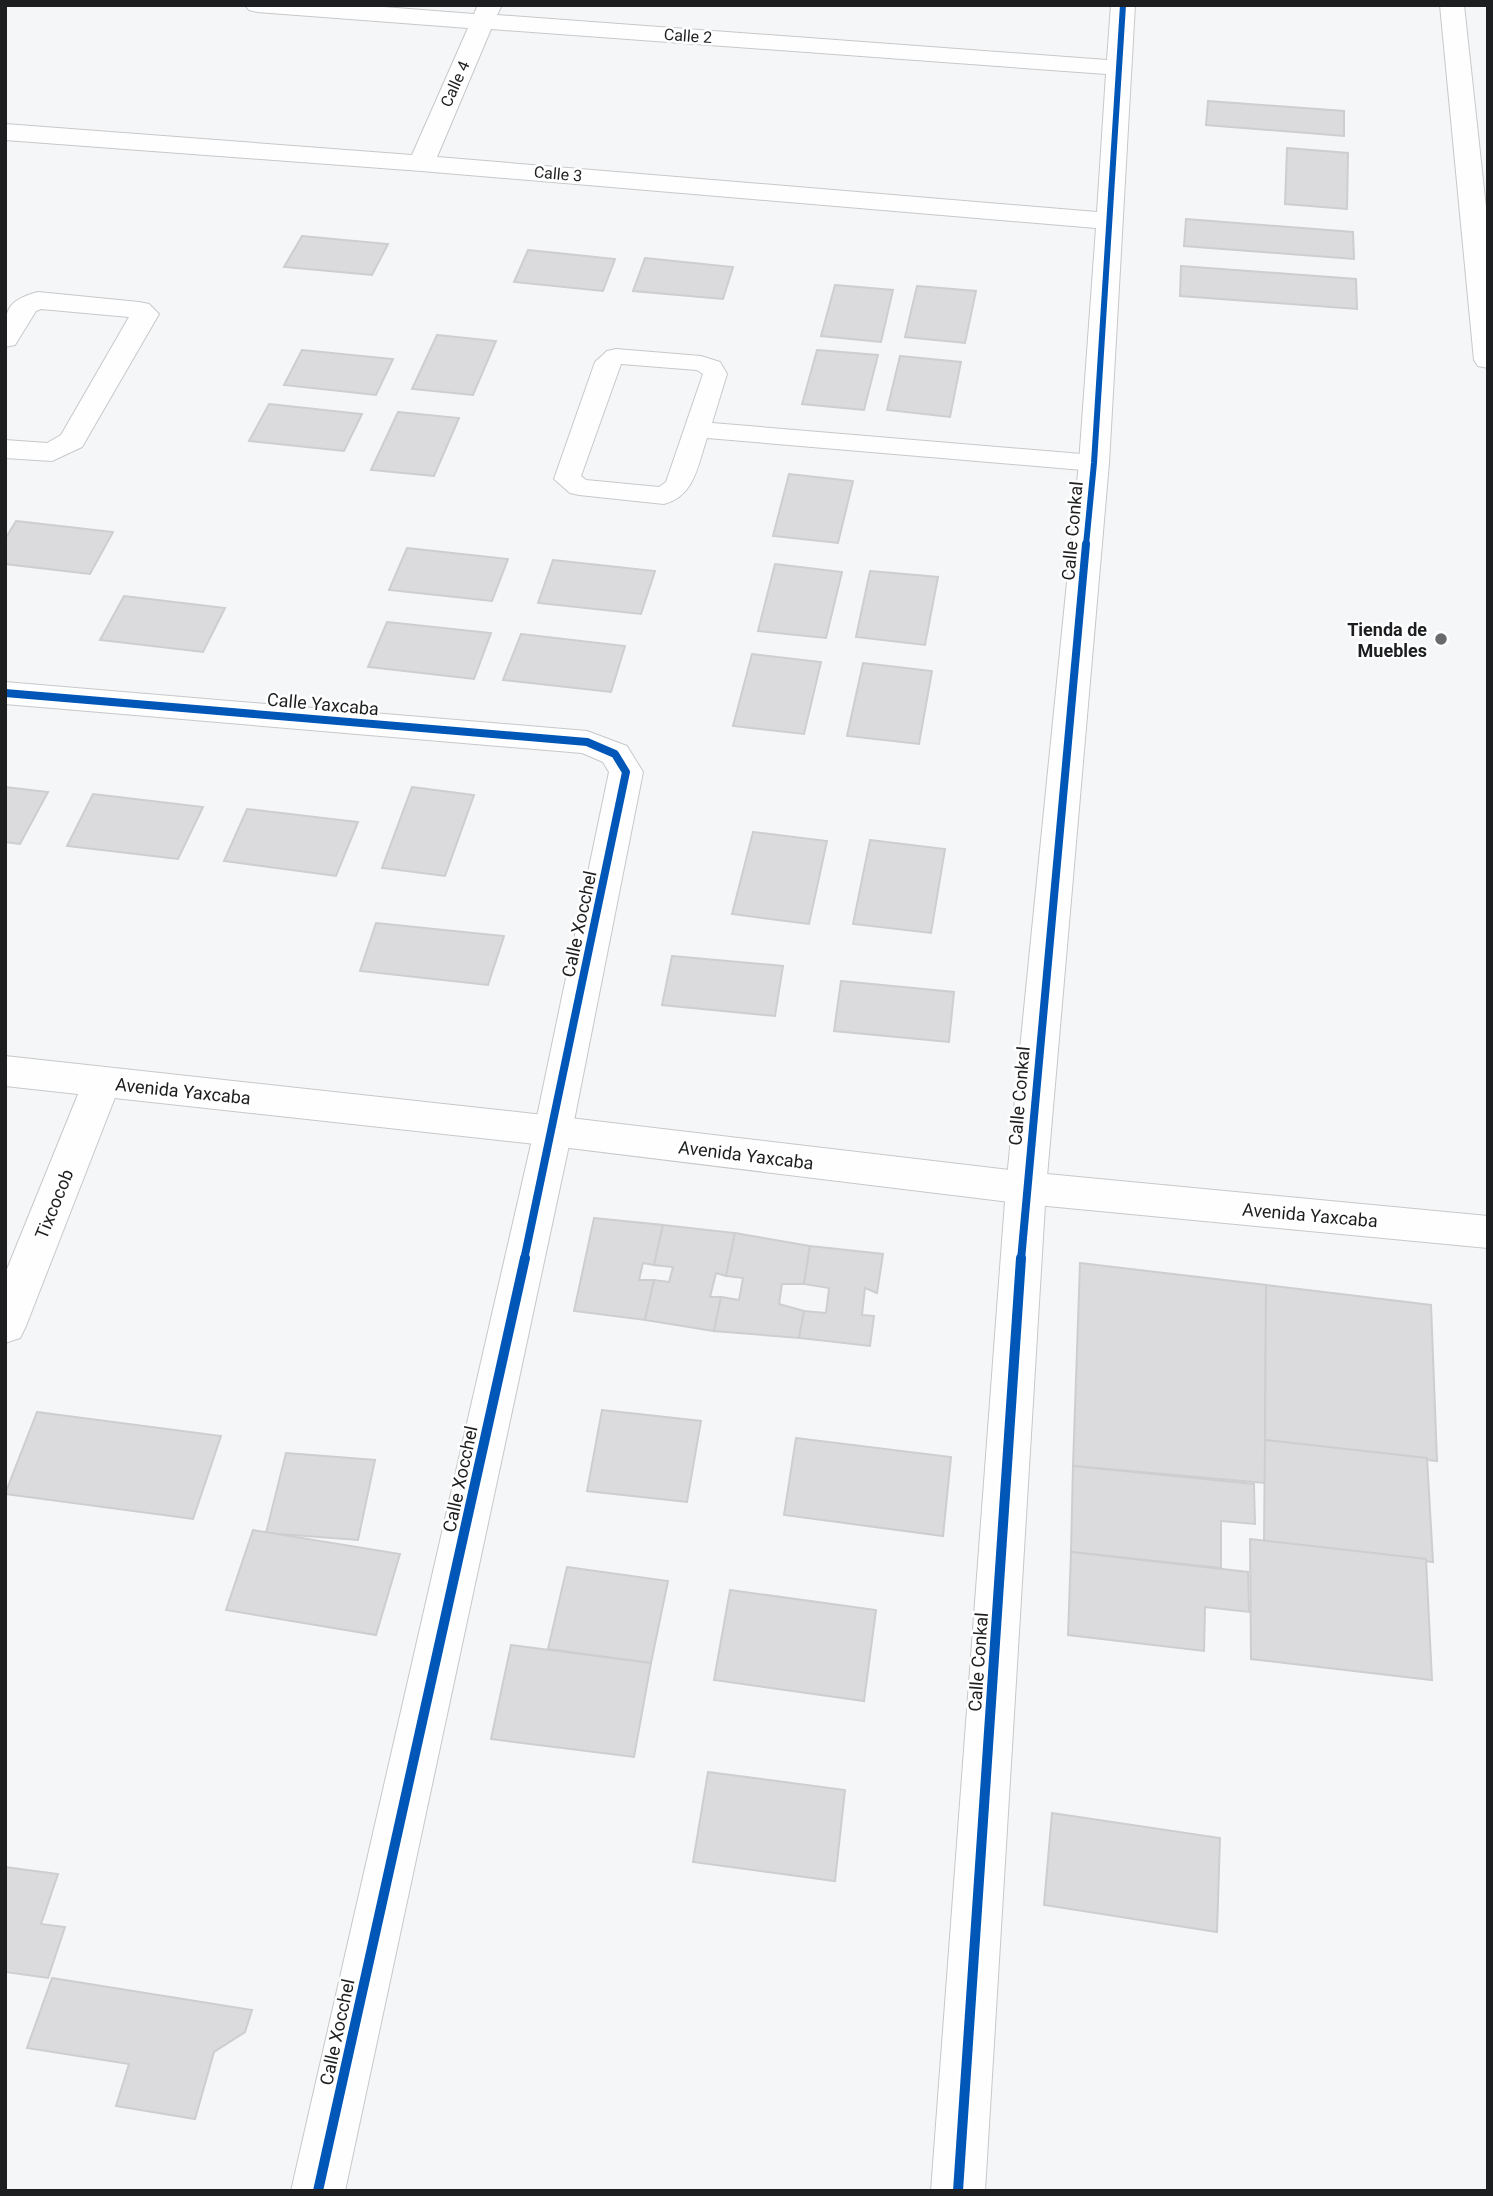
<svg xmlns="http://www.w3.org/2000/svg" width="1493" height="2196" font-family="Roboto,sans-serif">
  <rect width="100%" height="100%" fill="#f5f6f8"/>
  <g fill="#dbdbdd" stroke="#ceced0" stroke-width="2">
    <polygon points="1208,101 1344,111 1344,136 1206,125"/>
    <polygon points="1287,148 1348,153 1347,209 1285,204"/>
    <polygon points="1186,219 1353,232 1354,259 1184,246"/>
    <polygon points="302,236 388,244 372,275 284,267"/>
    <polygon points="528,250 615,259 603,291 514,282"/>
    <polygon points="645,258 733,267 723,299 633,291"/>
    <polygon points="1181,266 1356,279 1357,309 1180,296"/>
    <polygon points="835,285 893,290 881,342 821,336"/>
    <polygon points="917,286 976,291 965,343 905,337"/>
    <polygon points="437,335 496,341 473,395 412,389"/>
    <polygon points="302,350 393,359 376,395 284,385"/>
    <polygon points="817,350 878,355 864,410 802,404"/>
    <polygon points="900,356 961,362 950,417 887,410"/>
    <polygon points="269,404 362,414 344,451 249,441"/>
    <polygon points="398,412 459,418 434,476 371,470"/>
    <polygon points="789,474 853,481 838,543 773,536"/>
    <polygon points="16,521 113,532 90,574 5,564 5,539"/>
    <polygon points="407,548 508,559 492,601 389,590"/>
    <polygon points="553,560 655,571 641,614 538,603"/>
    <polygon points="775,564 842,572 826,638 758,631"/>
    <polygon points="870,571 938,577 925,645 856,637"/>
    <polygon points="124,596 225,608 203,652 100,640"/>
    <polygon points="387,622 491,633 474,679 368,667"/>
    <polygon points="521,634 625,646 611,692 503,680"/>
    <polygon points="752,654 821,662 804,734 733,726"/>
    <polygon points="863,663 932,671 919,744 847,736"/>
    <polygon points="5,787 48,792 20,844 5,842"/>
    <polygon points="412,787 474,795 445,876 382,868"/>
    <polygon points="93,794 203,807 178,859 67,846"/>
    <polygon points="247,809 358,822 336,876 224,861"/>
    <polygon points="753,832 827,841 809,924 732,914"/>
    <polygon points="870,840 945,849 931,933 853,924"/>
    <polygon points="376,923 504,936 488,985 360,971"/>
    <polygon points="672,956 783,966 775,1016 662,1005"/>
    <polygon points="841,981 954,992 949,1042 834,1031"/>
    <polygon points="594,1218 663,1225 654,1265 643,1263 639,1280 654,1280 645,1320 574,1311"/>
    <polygon points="663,1225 735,1233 726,1276 716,1273 710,1297 721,1297 714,1331 645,1320 654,1280 669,1282 673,1267 654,1265"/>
    <polygon points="735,1233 810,1246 804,1284 782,1284 779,1304 804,1311 799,1338 714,1331 721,1297 739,1300 743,1278 726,1276"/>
    <polygon points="810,1246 883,1254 877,1293 865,1288 862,1315 874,1316 870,1346 799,1338 804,1311 826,1313 829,1288 804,1284"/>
    <polygon points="1080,1263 1266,1285 1265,1483 1073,1466"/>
    <polygon points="1266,1285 1431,1305 1437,1461 1265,1440"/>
    <polygon points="602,1410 701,1421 687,1502 587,1491"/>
    <polygon points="37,1412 221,1436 193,1519 5,1494"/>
    <polygon points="796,1438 951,1457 943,1536 784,1515"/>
    <polygon points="1265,1440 1427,1458 1433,1562 1264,1541"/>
    <polygon points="286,1453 375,1460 358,1540 266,1533"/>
    <polygon points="1073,1466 1254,1484 1255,1524 1221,1521 1221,1568 1071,1552"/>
    <polygon points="253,1530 400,1554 376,1635 226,1610"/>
    <polygon points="1250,1539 1426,1559 1432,1680 1251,1659"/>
    <polygon points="1071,1552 1248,1572 1249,1612 1205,1607 1204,1651 1068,1635"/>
    <polygon points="567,1567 668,1581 651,1663 548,1649"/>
    <polygon points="730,1590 876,1610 864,1701 714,1680"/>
    <polygon points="511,1645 651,1663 634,1757 491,1739"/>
    <polygon points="708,1772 845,1790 835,1881 693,1862"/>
    <polygon points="1052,1813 1220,1838 1217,1932 1044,1905"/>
    <polygon points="5,1867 58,1874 41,1924 65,1927 48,1978 5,1972"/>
    <polygon points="52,1978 252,2010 245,2032 214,2052 195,2119 116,2106 129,2064 27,2048"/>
  </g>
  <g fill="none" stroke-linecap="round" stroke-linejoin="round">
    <defs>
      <path id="service" d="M616,349L701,356L720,362L727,374L712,423L1094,455L1103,457L1107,463L1103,469L1094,471L707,438C698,464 695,496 664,504L579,495L570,493L554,479L595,362L607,351ZM621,364L697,370L703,374L666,482L659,487L586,480L581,476Z"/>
      <g id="minor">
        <path d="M245,5H358L474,14L478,5H502L497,15L1107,60L1111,5H1135L1109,463L1046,1188L985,2191H931L1006,1188L1079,463L1096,228L421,171L5,140V124L412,155L468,28L257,12L249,10ZM491,29L1106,74L1097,212L437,157Z"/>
        <path d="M38,292L139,302L149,304L159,314L82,447L52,461L5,458V440L47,443L61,435L129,317L41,309L36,311L15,345L5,347C5,315 2,301 38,292Z"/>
        <polygon points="5,682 587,731 627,746 643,772 572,1131 345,2191 291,2191 534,1131 609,772 603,762 582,753 5,704"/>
        <polygon points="102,1067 116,1072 121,1082 26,1326 20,1338 5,1343 5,1274 83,1082 88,1072"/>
      </g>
      <polygon id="tertiary" points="5,1056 553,1116 1026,1172 1488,1216 1488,1248 1026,1204 553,1146 5,1086"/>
      <polygon id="primary" points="1440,5 1464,5 1488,226 1488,368 1478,366 1474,360"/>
    </defs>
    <use href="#service" stroke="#c7c8ca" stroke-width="2"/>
    <use href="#minor" stroke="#c7c8ca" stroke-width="2"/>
    <use href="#tertiary" stroke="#c7c8ca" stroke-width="2"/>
    <use href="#primary" stroke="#c7c8ca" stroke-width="2"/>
    <use href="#service" fill="#fefefe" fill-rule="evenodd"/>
    <use href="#minor" fill="#fefefe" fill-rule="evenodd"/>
    <use href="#tertiary" fill="#fefefe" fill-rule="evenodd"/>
    <use href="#primary" fill="#fefefe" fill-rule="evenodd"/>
    <defs>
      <polyline id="cycleway-far2" points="1086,545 1094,463 1123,5"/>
      <g id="cycleway-far1">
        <polyline points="5,693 587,742 615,754 626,772 524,1260"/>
        <polyline points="1021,1260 1086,544"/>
      </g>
      <g id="cycleway">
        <polyline points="318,2191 525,1258"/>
        <polyline points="958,2191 1021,1258"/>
      </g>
    </defs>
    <use href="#cycleway-far2" stroke="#fff" stroke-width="10"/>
    <use href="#cycleway-far1" stroke="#fff" stroke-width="12"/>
    <use href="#cycleway" stroke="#fff" stroke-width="15"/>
    <use href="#cycleway-far2" stroke="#0057b8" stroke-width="6"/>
    <use href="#cycleway-far1" stroke="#0057b8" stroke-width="8"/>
    <use href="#cycleway" stroke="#0057b8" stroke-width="10"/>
  </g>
  <circle fill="#696a6b" stroke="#fff" stroke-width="2.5" cx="1441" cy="639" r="7"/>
  <g text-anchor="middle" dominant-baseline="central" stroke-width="5" stroke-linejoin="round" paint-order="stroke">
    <g font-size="16" fill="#1d1e1f" stroke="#fff">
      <text transform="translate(688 36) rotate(4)">Calle 2</text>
      <text transform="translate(455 84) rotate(-66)">Calle 4</text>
      <text transform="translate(558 174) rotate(5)">Calle 3</text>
    </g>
    <g font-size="18" fill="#1d1e1f" stroke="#fff">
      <text transform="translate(1072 531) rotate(-85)">Calle Conkal</text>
      <text transform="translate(323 704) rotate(5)">Calle Yaxcaba</text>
      <text transform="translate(579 924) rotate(-78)">Calle Xocchel</text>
      <text transform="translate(183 1091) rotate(6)">Avenida Yaxcaba</text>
      <text transform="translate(1019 1096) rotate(-85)">Calle Conkal</text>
      <text transform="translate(746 1155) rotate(7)">Avenida Yaxcaba</text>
      <text transform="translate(54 1204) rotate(-68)">Tixcocob</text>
      <text transform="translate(1310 1215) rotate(5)">Avenida Yaxcaba</text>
      <text transform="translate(460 1479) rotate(-78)">Calle Xocchel</text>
      <text transform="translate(978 1662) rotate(-86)">Calle Conkal</text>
      <text transform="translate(337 2032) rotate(-78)">Calle Xocchel</text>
    </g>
    <g font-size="18" font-weight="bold" fill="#1d1e1f" stroke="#fff" text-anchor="end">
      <text x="1427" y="629">Tienda de<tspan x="1427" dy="21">Muebles</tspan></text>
    </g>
  </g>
  <rect width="1493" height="2196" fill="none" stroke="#1d1e1f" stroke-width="14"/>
</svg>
